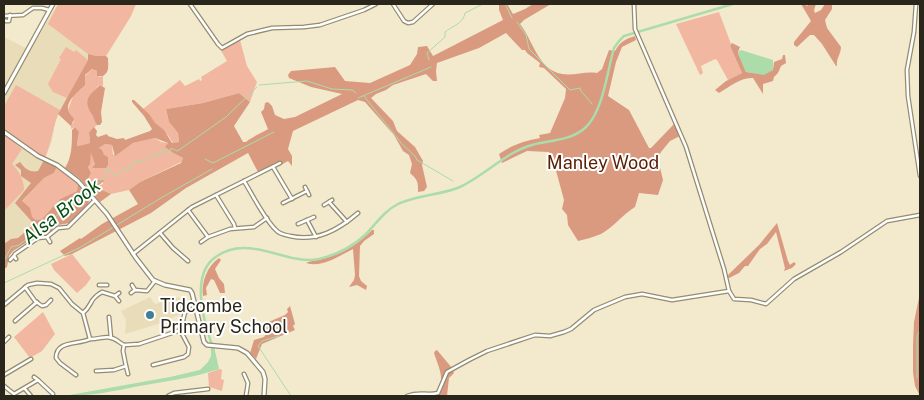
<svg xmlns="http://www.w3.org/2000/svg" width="924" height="400" font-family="'Public Sans',sans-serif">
  <rect width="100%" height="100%" fill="#f3eacd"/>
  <g fill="#e8ddb8">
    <polygon points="58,4 136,4 131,16 106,56 91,61 60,110 55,121 52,141 45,158 36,225 4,251 4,37 30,50"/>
    <polygon points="150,297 155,304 178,297 188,306 182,310 180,314 161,323 125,334 126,320 121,311"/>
  </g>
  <g fill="#f2b7a0">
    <polygon points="58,4 136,4 131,16 106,56 96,56 88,54 48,24"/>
    <polygon points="719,12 731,44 730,46 742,73 728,80 717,60 715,59 701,66 703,73 700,75 676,24"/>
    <path d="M240,40L247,66L257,82L250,102L239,93L203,103L166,109L169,122L178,133L179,142L173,143C166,130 161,131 153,122C149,117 148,113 143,109L180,80L185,86L199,79L200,81L202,80L201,77L227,61L220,49L227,47Z"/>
    <polygon points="66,47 74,52 76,50 88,60 67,98 53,92 48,84 61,59 59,58"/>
    <polygon points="92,69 97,71 99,77 103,76 103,86 99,85 94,91 89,107 97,125 89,132 90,143 78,146 77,145 79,133 75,127 71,129 71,125 74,122 68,110 74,94 84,85 85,76"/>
    <path d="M16,85L60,110C53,125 52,142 45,158L38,155L4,130V106Z"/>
    <path d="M4,134L22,149L12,164C19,171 24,179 24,190L4,211Z"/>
    <polygon points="155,138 161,142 168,143 166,147 175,154 183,158 181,162 140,182 129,190 111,194 96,187 103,184 103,180 95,179 89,182 88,179 91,173 88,167 90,161 90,153 93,155 95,164 92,168 105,168 104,155 99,148 105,144 112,145 113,155 133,143"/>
    <polygon points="57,167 78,183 77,191 60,199 42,219 36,220 32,217 27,206 22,202 44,178 54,173"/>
    <polygon points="72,254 91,278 86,285 77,293 54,270 51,264"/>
    <polygon points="43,312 55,334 42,351 30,358 14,337"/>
    <polygon points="220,369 222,370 221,379 224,380 222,391 209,387 208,373"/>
  </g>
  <g fill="#da9a80">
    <path d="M499,4H507L513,14L525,9L533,4H551L524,20L520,24C533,40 538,70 562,74C574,76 585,71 597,73L602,69L609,50L615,51C620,42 625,39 635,36L636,40L622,47L616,62L608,96L629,110L649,148H651L674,124L680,136L670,141L661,152L658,159L663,180L658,195L639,193L635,207C623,214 614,227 601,234C594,237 586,239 578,241L568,225L567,215L562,209L564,200L552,156L549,152L527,151L502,163L499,154C512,145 524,141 540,138L539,135L550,133L565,98L566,89L544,68L539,67L540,63L527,53L525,50H522L506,33L479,48L437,63L436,71L437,81H433L426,74L393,85L386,90L376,94L371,98L393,121L397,131L415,147L423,161L422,165L427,187L424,191L418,192C418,182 418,180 410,173L412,164L409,155L403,151L394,135L365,102L358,100L293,131L288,149L292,156V166L288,161L281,165L279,161L258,172L248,153L186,188L151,213L72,254L65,256L60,251L80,238L81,239L102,224L138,204L129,190L140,182L181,163L183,158L175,154L165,147L168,143L155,138L133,143L115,156L112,145L105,144L99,148L102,150L104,155L108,157V165L106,168H92L95,164L91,153L90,164L88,167L91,173L88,179L89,182L93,179L103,180L104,181L96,187L111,194L100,202L79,178L65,168C72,157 72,144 72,130L75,127L79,132L77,145L78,146L90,143L89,132L94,127L97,131L96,135L98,137L107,134L108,136L117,139L124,138L125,140L150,131L152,129L144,116L132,102V100H134L149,114L155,123L164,130L172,143L179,142L178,133L169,122L166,109L203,103L239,93L250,102L234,126L243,142H246C253,136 260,134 268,129L261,112L264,109L265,103L268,102L272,106L275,115L284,119L295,117L342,94L311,87L289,78L288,75L291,71L335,67L345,81L370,83L410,65L417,54L418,47L427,46L433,56L503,20L499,10Z"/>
    <path d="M801,4H805L807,6L809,4H816L814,10L815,13L821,10L825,4H832V9L825,20L827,28L841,47C841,54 836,58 837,66H836L822,44L814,35H810L797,47L794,45V42L811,21Z"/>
    <path d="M732,43L740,47L738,52L746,72L757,73L773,70L774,62L782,59L783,55H785L786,63L781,66L778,73L774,77L773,81L763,84V94L753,78C739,78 731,86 719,93L715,90L726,81L742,73L730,46Z"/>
    <path d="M88,54L96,56H106L108,58C108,65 110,72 103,76H97V71L92,69L85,75V85C79,91 64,102 69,112C70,115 73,117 74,119L71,126L58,114L88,60Z"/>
    <path d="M100,85L105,88L101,112L102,122L100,125H97C94,121 94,117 91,113C83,99 89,96 100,85Z"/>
    <path d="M44,160L57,167L54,173L44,178L22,201L30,208L32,217L36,220L42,219L60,199L77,191L78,183L90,199L86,209L70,223L58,225L47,234H40L13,251L9,256L7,267L4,269V244L11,239L18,238L34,224L15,203L31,183L21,176V170L15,165L20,162C24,168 30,173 38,171Z"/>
    <polygon points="777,223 788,261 790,265 794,262 796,264 792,268 784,271 785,268 776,232 767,244 760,249 748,266 745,266 739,273 729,278 727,277 729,274 759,245"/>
    <path d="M372,230H374V234L364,241L360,246L359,276L361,281L367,286L366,290L357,285L349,287L354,280L355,275L353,249C338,256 323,268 306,263C312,260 322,260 329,257C346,252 359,243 372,230Z"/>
    <path d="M219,258L221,260L215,269L219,278L224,284L225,293H220L214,280L211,279L206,288L207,295L203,296C201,283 207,266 219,258Z"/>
    <polygon points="920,293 920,396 915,386 913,372 913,346 914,322"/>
    <polygon points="290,306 295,324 293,326 295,330 262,344 256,359 250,353 254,340 264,337 267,332 264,330 266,323 285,315 288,312 287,309"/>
    <path d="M437,350L452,368L454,373L449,378L447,396H432V392L437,391C446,379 438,366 434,353L435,351Z"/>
  </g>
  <g fill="#abdcaa">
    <polygon points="741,50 773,60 773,70 764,75 746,72 738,54 738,52"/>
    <path d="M211,346H214L219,369C193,378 167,381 140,386C114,391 91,396 64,396L170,377L200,370L208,362L211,356Z"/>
  </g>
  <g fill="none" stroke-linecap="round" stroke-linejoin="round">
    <g stroke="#abdcaa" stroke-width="1">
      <polyline points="505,4 512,18"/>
      <polyline points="517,22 526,35 529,49 570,90 580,88 581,91 592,104"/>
      <path d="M429,60L427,53L445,37V32C452,26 463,24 465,13L483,4"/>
      <polyline points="259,85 307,81 332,89 352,90 356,93"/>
      <polyline points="364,96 402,144 415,156 417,160 453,181"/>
      <polyline points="358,98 431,67"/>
      <polyline points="205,159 213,163 274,132"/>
      <path d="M89,191L105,177L107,169L111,171L116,176L123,169H130V166L136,161C142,162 150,160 153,153L158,157L162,150L167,153L170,152L171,148L177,151L179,150L226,117L257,87"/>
      <polyline points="4,261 11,247 19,245 86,193"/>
      <polyline points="4,283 79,248 161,198 212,169"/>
      <polyline points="279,336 262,341 258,346 291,396"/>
      <polyline points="917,378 917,336 920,330"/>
    </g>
    <path stroke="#abdcaa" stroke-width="2.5" d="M212,345C204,322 191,278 213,259C247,231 285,266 319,259C336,255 352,247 365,235C376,224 384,211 398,204C418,195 441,195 460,187C486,175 504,153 532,145C550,140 570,141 585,128C603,112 607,72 614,48L619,41L624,36L733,4"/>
    <defs>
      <g id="minor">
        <polyline points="190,4 218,44 222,48 247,34 272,28 304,27 320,25 364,10 376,4"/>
        <polyline points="393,4 404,21 408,23 413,22 433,4"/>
        <polyline points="634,4 635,29 686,147 724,269 729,291 734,299 751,300 766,304 794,279 841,252 887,221 920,215"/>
        <polyline points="916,4 914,32 907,70 908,96 920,176"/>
        <polyline points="4,16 23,15 33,8 42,8 49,10"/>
        <polyline points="4,20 6,21 9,21 10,15"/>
        <polyline points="273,167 292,199"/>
        <path d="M244,181C252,194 265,220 276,230C279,234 285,235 290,236C317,242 338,230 358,213"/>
        <polyline points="305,187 309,195"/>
        <polyline points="216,195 234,224 235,228"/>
        <polyline points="329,202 347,222"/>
        <polyline points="283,203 307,191"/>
        <polyline points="324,205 332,200"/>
        <polyline points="188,210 208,237 230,229 254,227 267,218"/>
        <polyline points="307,220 316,237"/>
        <polyline points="298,224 314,217"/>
        <polyline points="160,233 173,248 188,261"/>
        <polyline points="47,237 50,242"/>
        <polyline points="201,242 208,237"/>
        <polyline points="133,254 192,207 280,163"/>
        <polyline points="16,259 14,256 15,254 38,238 47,237 58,228 68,227 94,201"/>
        <polyline points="10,260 14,256"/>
        <polyline points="99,285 107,285"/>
        <polyline points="132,285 135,290"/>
        <polyline points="25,287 35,301 42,306 46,305 51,300"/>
        <polyline points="131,293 135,290 147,291 155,281"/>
        <polyline points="115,296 119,293"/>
        <polyline points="4,305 28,285 37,283 51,284 59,288 72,304 83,313 90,339"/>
        <path d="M83,313C93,305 88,300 102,292L115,296L119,301"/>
        <polyline points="109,317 111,338"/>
        <polyline points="15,321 37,302"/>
        <polyline points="4,342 9,337"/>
        <polyline points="124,345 139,344 178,331 181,329 185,312 195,308"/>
        <polyline points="153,365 184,357 188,354 189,347 180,330"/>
        <polyline points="126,366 128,374"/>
        <polyline points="244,374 248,383 246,396"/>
        <polyline points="4,375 31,359"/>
        <path d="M76,375L60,363L56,358C56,340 78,345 90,339C97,340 105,335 112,338C116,339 120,343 124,345L123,351L126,366L114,370L96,371"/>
        <polyline points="34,377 38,380"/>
        <polyline points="4,386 14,394 38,380 53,394"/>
        <polyline points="25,389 31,396"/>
        <polyline points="168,396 174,393 208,389"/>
        <path d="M407,396C420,391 427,396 438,393L447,372L469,360L487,351L535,335L550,336L564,332L571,329L594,310L625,297L642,294L672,300L729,291"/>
      </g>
      <g id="tertiary">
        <polyline points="4,93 53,4"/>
        <polyline points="4,132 38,156 57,165 78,181 107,214 136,258 153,280 165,285 190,290 192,293 204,342 207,345 238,348 247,353 263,372 265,379 264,396"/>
      </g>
    </defs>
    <use href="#minor" stroke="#948c71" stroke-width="5"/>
    <use href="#tertiary" stroke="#948c71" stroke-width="5.5"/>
    <use href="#minor" stroke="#fff" stroke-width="2.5"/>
    <use href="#tertiary" stroke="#fff" stroke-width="3"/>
  </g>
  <circle fill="#407f94" stroke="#fff" stroke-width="2" cx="150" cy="315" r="5"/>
  <g text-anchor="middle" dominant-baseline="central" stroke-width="4" stroke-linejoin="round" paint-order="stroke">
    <g font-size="18" fill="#591f03" stroke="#fff">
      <text x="603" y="162">Manley Wood</text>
    </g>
    <g font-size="18" fill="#2a261b" stroke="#fff" text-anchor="start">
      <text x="160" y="305">Tidcombe<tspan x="160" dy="21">Primary School</tspan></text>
    </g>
    <g font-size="19" font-style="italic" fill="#065012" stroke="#fff">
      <text transform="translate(61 211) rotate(-38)">Alsa Brook</text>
    </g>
  </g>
  <rect width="924" height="400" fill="none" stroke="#2a261b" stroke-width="10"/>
</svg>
